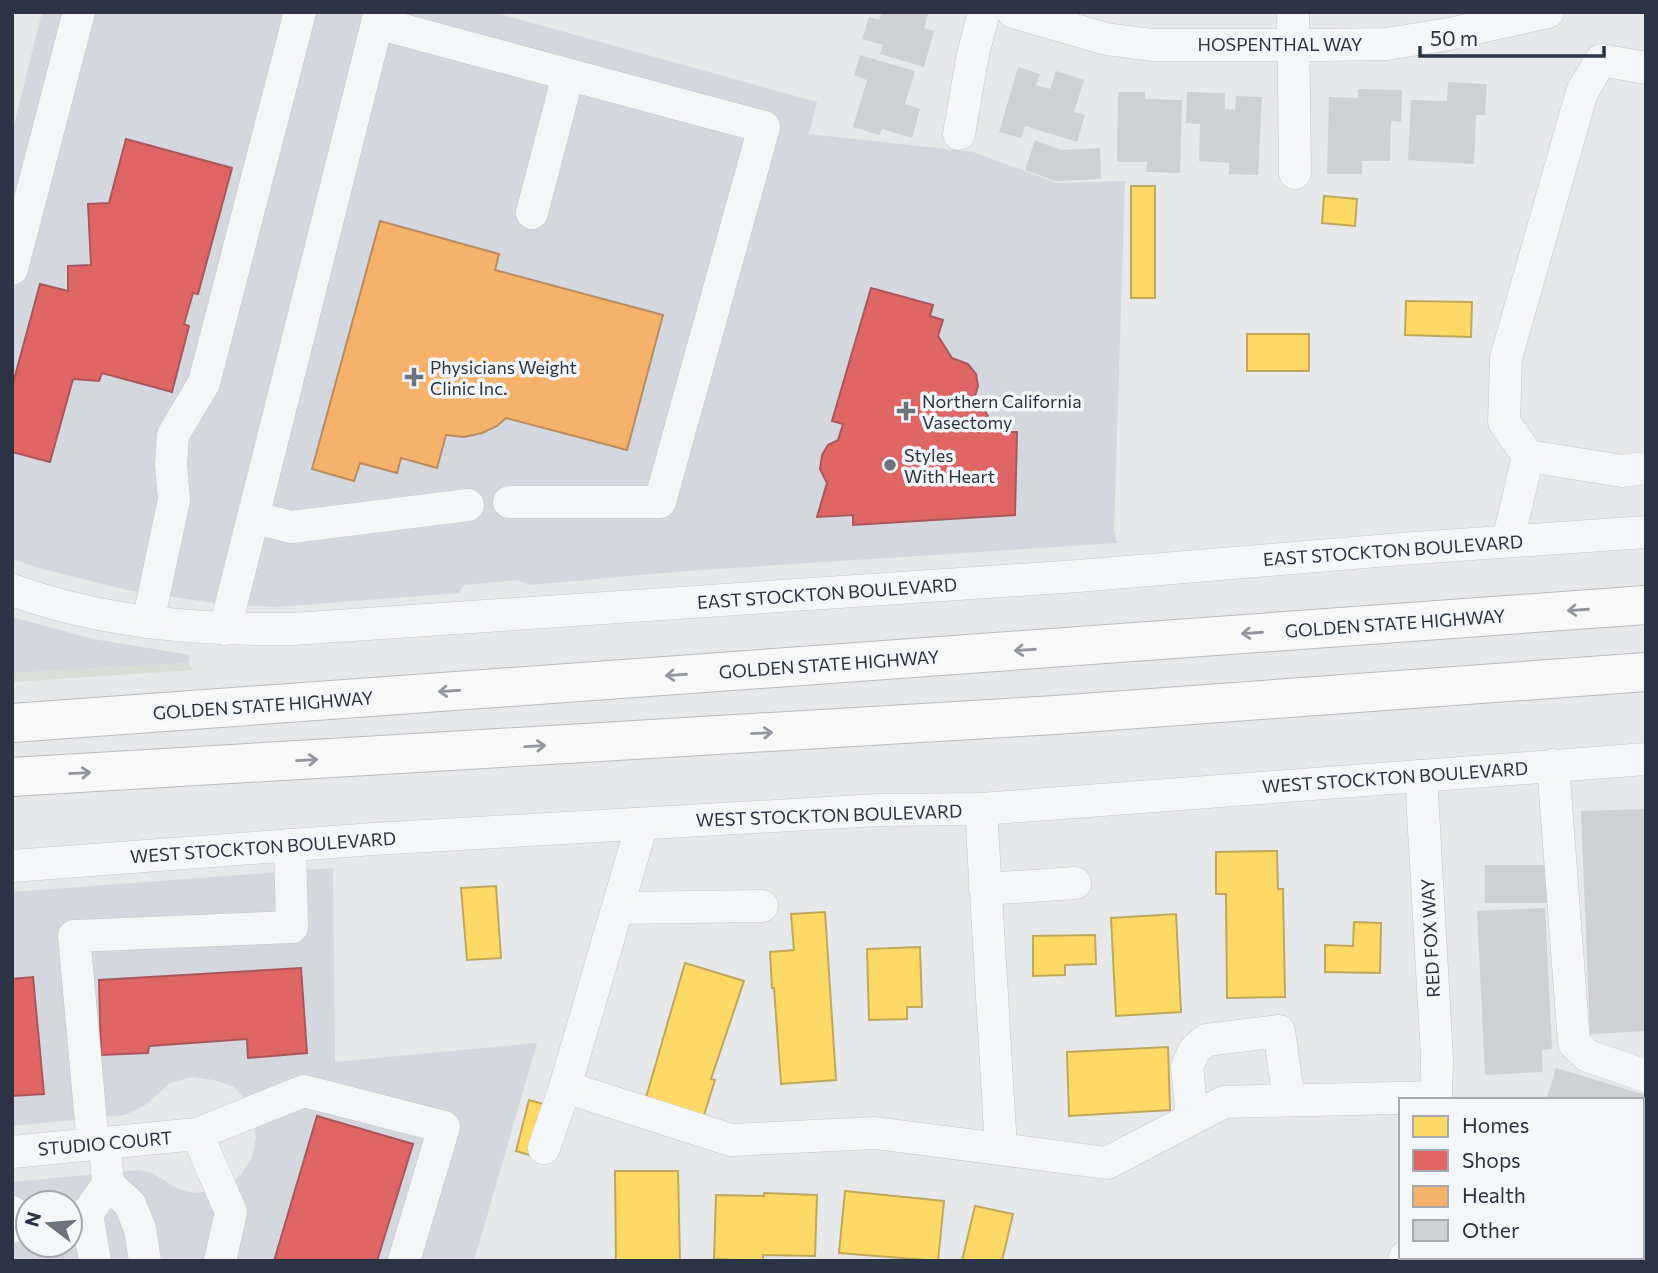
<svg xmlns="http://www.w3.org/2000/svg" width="1658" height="1273" font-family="Commissioner,sans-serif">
  <rect width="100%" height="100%" fill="#e6e8ea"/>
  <g fill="#d4d7dd" fill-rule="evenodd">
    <polygon points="42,12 493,12 817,102 809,134 973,152 1057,183 1125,181 1114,530 1117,543 685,571 530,585 517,580 464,585 459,593 275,607 221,604 127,590 39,568 12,559 12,133"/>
    <polygon points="12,617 93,639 190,655 189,663 12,673"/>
    <path d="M333,868L335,1062L537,1043L474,1261H12V1182L139,1170L152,1173L178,1189L195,1193L213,1191L228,1187L242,1173L252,1157L256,1138L253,1117L246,1100L234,1087L214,1080L192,1077L170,1083L145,1105L125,1115L12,1126V892ZM28,1203H70V1245H28Z"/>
  </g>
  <polygon fill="#d6ded6" points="189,663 193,670 12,682 12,673"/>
  <g fill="#ffd966" stroke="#bfa85c" stroke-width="2">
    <rect x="1131" y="186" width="24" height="112"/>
    <polygon points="1324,196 1357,199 1355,226 1322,223"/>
    <polygon points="1406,301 1472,302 1471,337 1405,335"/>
    <rect x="1247" y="334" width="62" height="37"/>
    <polygon points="1277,851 1278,889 1283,889 1285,997 1227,998 1226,894 1216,894 1216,852"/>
    <polygon points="496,886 501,958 467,960 461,888"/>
    <polygon points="825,912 836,1080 781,1084 774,988 772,988 770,952 794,950 791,914"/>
    <polygon points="1176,914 1181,1012 1116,1016 1111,918"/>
    <polygon points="1354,922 1381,923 1380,973 1325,972 1325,945 1353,946"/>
    <polygon points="1095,935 1096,964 1065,965 1065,975 1033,976 1033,936"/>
    <polygon points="920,947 922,1007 907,1007 907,1019 869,1020 867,949"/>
    <polygon points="685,963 744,981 711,1079 715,1080 703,1118 645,1101"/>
    <polygon points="1168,1047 1170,1110 1069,1116 1067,1052"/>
    <polygon points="529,1100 547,1105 533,1156 516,1151"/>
    <polygon points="615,1171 678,1171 680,1261 616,1261"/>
    <polygon points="845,1191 944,1201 938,1261 839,1253"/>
    <polygon points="764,1193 817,1195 815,1256 763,1255 763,1261 714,1259 716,1195 764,1196"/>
    <polygon points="975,1206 1013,1214 1002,1261 962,1261"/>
  </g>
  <g fill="#e06666" stroke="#aa575c" stroke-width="2">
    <polygon points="126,139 232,168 198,294 193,293 184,324 189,326 172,392 102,373 99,381 73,379 50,462 12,452 12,387 40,284 68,291 68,266 91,265 88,204 109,203"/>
    <polygon points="871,288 933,305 930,316 943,320 938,336 952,358 968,364 976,374 978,386 975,396 990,419 1006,419 1006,432 1017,432 1015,515 853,525 853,515 817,517 827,483 820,469 822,455 828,445 838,440 843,424 832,421"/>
    <polygon points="301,968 307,1053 248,1058 247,1039 149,1046 148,1053 101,1055 99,980"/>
    <polygon points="33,977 44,1094 12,1096 12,979"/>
    <polygon points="317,1116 413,1144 377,1261 274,1261"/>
  </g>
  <polygon fill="#f6b26b" stroke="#b98c60" stroke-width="2" points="380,221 499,254 495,270 663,315 627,450 506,418 497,426 482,433 464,437 446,435 437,468 401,458 397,473 360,463 354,481 312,469"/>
  <g fill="#ced0d3">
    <polygon points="882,12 929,12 924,28 934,31 924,67 880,54 883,45 862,39 869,17 879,20"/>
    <polygon points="860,55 915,71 905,104 920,109 912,138 882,129 879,135 853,127 867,80 854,75"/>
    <polygon points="1018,67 1040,74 1036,85 1050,89 1056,71 1084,80 1074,112 1085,115 1077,142 1025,126 1021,138 999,132"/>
    <polygon points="1448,82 1487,84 1485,115 1476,115 1474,164 1408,160 1411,100 1447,101"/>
    <polygon points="1358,89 1402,90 1401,122 1391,121 1390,161 1362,161 1362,174 1327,174 1329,97 1358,98"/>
    <polygon points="1118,92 1145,92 1145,99 1182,100 1180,173 1146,172 1147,162 1117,162"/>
    <polygon points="1187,92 1225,93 1225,109 1235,110 1236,96 1262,97 1258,175 1229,174 1229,163 1199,161 1200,124 1186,123"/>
    <polygon points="1035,140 1061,150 1100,148 1101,179 1056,181 1025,170"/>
    <polygon points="1646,809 1646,1031 1590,1034 1581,811"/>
    <polygon points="1485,865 1549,865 1550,903 1485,903"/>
    <polygon points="1545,908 1552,1049 1542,1050 1543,1072 1485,1075 1477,911"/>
    <polygon points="1556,1068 1646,1095 1646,1132 1642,1131 1642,1100 1546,1100"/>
    <polygon points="1642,1147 1646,1148 1646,1206 1642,1205"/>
    <polygon points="1642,1214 1646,1215 1646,1261 1602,1260 1603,1257 1642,1257"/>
    <polygon points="1460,1257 1533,1257 1532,1261 1459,1261"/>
  </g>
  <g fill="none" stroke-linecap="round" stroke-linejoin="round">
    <defs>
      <g id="minor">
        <polyline points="1013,12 1106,39 1152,45 1325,45 1387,44 1449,34 1548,12"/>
        <polyline points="1293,12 1295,173"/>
        <polyline points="1646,68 1601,60 1582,92 1506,358 1504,422 1528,456 1622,471 1646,468"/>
        <polyline points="959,134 973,54 984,12"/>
        <polyline points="532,213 568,75"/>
        <polyline points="12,269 79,12"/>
        <polyline points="253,517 291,527 468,505"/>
        <polyline points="1508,541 1528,456"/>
        <path d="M12,590C103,623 198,630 293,629L1078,576L1401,549L1646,532"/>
        <polyline points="148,622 174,500 171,464 173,435 204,383 300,12"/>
        <polyline points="225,629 377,23 764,127 660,502 509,502"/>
        <polyline points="1553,765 1574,1043 1588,1056 1646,1076"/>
        <polyline points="1421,776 1437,1058 1436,1100"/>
        <polyline points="981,809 1001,1149"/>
        <polyline points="12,866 373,839 878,810 981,809 1646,759"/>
        <polyline points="985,889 1075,883"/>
        <polyline points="618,908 762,906"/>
        <polyline points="565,1087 731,1140 875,1133 1107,1163 1224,1102 1436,1097"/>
        <polyline points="1192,1118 1187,1066 1194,1051 1206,1040 1279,1031 1289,1100"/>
        <polyline points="197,1134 231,1212 220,1261"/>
        <polyline points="93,1144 74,936 292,927 290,845"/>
        <polyline points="544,1148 565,1087 642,824"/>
        <polyline points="12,1152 197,1134 304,1091 444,1127 404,1261"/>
        <polyline points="108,1184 130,1204 140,1229 145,1261"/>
        <polyline points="12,1212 12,1227"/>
        <polyline points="95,1261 87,1214 108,1184 105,1143"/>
        <polyline points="1404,1261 1405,1257"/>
      </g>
      <g id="highway">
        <polyline points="12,723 1646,605"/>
        <polyline points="12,777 1055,715 1646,672"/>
      </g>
    </defs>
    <use href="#minor" stroke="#c4c6c8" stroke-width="33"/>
    <use href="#highway" stroke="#b8bbbf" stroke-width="40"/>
    <use href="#minor" stroke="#f5f6f7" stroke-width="32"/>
    <use href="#highway" stroke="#f8f8f8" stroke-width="38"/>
  </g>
  <defs><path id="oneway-shaft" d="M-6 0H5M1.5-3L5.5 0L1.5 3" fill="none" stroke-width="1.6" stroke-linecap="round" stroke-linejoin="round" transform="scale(1.75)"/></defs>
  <g stroke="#92969e">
    <use href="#oneway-shaft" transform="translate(1578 610) rotate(176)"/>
    <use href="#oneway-shaft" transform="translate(1252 633) rotate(176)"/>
    <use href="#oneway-shaft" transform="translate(1025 650) rotate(176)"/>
    <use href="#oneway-shaft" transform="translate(676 675) rotate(176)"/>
    <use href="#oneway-shaft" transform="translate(449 691) rotate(176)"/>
    <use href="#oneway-shaft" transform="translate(762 733) rotate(-3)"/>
    <use href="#oneway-shaft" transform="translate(535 746) rotate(-3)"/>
    <use href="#oneway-shaft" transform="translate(307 760) rotate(-3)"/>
    <use href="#oneway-shaft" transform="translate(80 773) rotate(-3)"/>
  </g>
  <g fill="#6c737f" stroke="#f4f6f9" stroke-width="2.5">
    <path d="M410.5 366.5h7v7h7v7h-7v7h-7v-7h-7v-7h7z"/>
    <path d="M902.5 400.5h7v7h7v7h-7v7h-7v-7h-7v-7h7z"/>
    <circle cx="890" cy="465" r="7"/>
  </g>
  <g text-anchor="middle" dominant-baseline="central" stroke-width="7" stroke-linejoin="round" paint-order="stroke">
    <g font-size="18" fill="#2b3445" stroke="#f4f6f9">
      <text x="1280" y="44">HOSPENTHAL WAY</text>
      <text transform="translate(1393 550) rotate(-4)">EAST STOCKTON BOULEVARD</text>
      <text transform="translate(827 593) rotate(-4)">EAST STOCKTON BOULEVARD</text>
      <text transform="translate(1395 623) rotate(-4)">GOLDEN STATE HIGHWAY</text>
      <text transform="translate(829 664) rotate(-4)">GOLDEN STATE HIGHWAY</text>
      <text transform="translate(263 705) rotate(-4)">GOLDEN STATE HIGHWAY</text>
      <text transform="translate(1395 777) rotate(-4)">WEST STOCKTON BOULEVARD</text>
      <text transform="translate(829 815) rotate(-2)">WEST STOCKTON BOULEVARD</text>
      <text transform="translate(263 847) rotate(-4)">WEST STOCKTON BOULEVARD</text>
      <text transform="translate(1430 938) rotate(-93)">RED FOX WAY</text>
      <text transform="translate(105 1143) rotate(-5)">STUDIO COURT</text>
    </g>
    <g font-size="18" fill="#2b3445" stroke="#f4f6f9" text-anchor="start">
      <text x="430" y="367">Physicians Weight<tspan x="430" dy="21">Clinic Inc.</tspan></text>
      <text x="922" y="401">Northern California<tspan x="922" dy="21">Vasectomy</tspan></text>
      <text x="904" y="455">Styles<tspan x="904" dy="21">With Heart</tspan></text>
    </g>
  </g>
  <rect width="1658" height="1273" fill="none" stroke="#2b3445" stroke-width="28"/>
  <rect x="1399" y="1098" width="245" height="161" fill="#f4f6f9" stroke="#a4a8b1" stroke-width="2"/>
  <rect x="1413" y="1116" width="35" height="21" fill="#ffd966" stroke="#a4a8b1" stroke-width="2"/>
  <text x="1462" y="1133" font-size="21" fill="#2b3445">Homes</text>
  <rect x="1413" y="1150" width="35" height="21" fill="#e06666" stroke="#a4a8b1" stroke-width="2"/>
  <text x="1462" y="1168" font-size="21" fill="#2b3445">Shops</text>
  <rect x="1413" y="1186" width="35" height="21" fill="#f6b26b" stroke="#a4a8b1" stroke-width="2"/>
  <text x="1462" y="1203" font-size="21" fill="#2b3445">Health</text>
  <rect x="1413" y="1220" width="35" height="21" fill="#ced0d3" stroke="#a4a8b1" stroke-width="2"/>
  <text x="1462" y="1238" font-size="21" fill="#2b3445">Other</text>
  <g transform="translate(49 1224) rotate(286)"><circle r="33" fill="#f4f6f9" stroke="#a4a8b1" stroke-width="2"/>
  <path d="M0-5L12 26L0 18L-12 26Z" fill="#6c737f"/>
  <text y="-10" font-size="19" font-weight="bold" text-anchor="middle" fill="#2b3445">N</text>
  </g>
  <path d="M1420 46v10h184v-10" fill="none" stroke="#2b3445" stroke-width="3.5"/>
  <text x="1430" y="46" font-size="21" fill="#2b3445" stroke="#f4f6f9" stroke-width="5" paint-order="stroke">50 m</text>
</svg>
